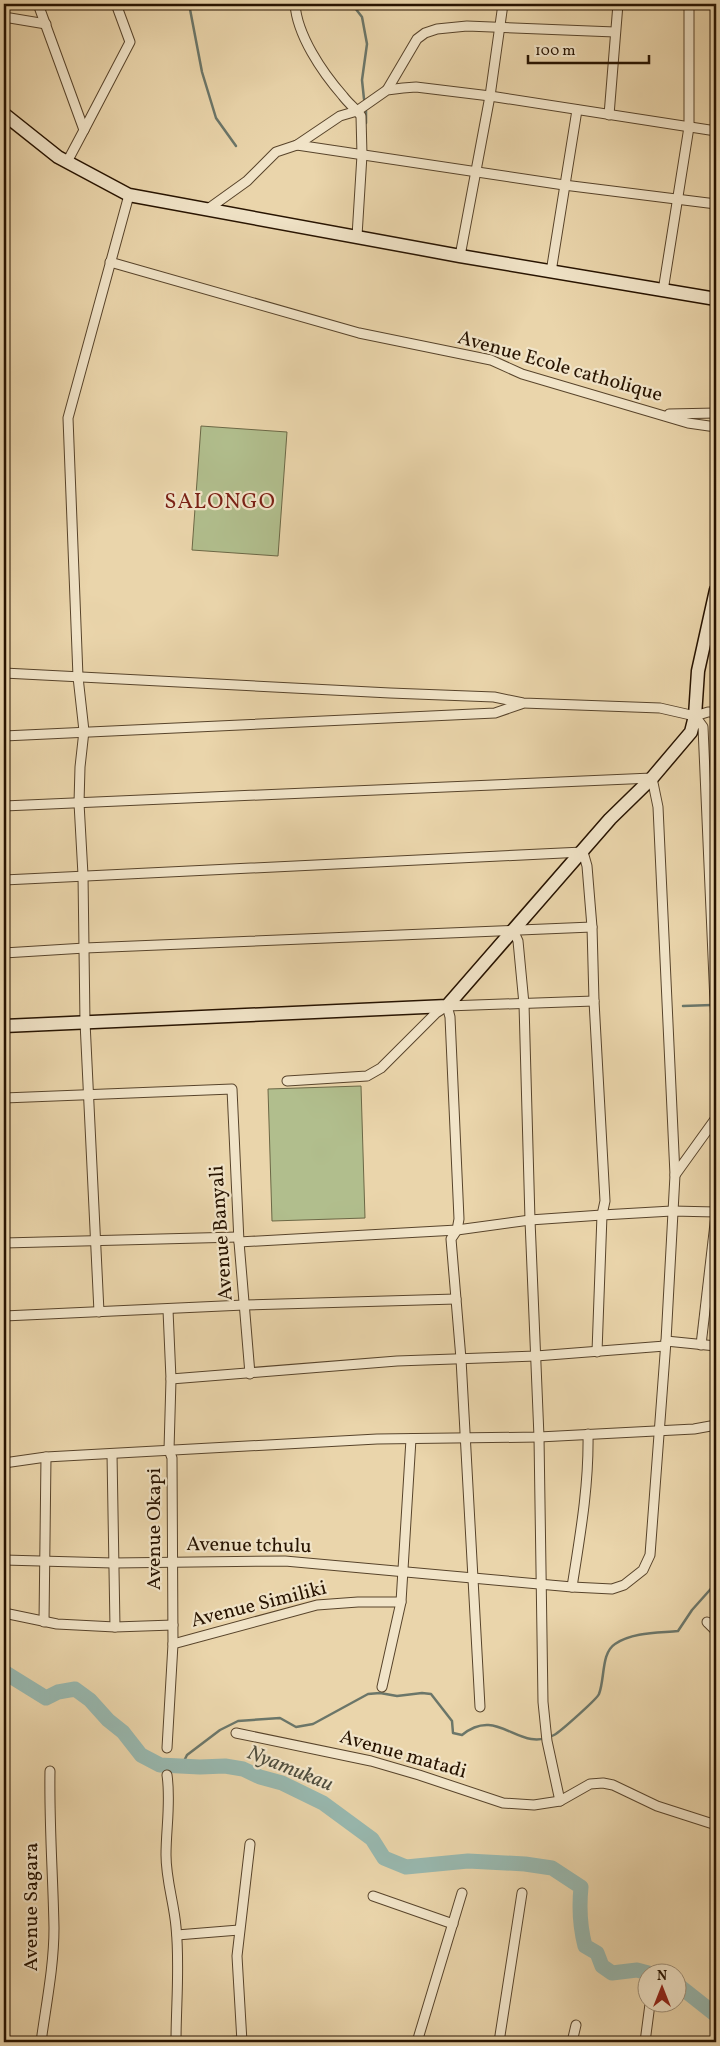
<svg xmlns="http://www.w3.org/2000/svg" width="720" height="2046" font-family="Vollkorn,serif">
  <rect width="100%" height="100%" fill="#ead5ab"/>
  <filter id="stains"><feTurbulence type="fractalNoise" baseFrequency=".004" numOctaves="4"/><feColorMatrix values="0 0 0 0 .2 0 0 0 0 .09 0 0 0 0 .02 0 0 0 .5 -.17"/></filter>
  <radialGradient id="worn" r=".72"><stop offset=".6" stop-color="#630" stop-opacity="0"/><stop offset="1" stop-color="#630" stop-opacity=".3"/></radialGradient>
  <g fill="#b1be8d" stroke="#6c6846">
    <polygon points="201,426 287,432 278,556 192,550"/>
    <polygon points="361,1086 365,1218 272,1221 268,1089"/>
  </g>
  <g fill="none" stroke-linecap="round" stroke-linejoin="round">
    <g stroke="#6b7669" stroke-width="2.5">
      <polyline points="189,4 202,72 216,118 236,146"/>
      <polyline points="352,4 362,17 367,44 362,80 364,99"/>
      <polyline points="366,111 366,123"/>
      <polyline points="683,1006 712,1005"/>
      <path d="M181,1767L187,1755L220,1730L238,1721L280,1718L296,1727L313,1724L368,1694L380,1693L397,1696L422,1693L431,1694L452,1721L453,1733L462,1735C499,1705 518,1754 554,1735C560,1732 598,1698 599,1694C605,1679 601,1653 615,1644C633,1632 658,1633 678,1631L692,1610L716,1583"/>
    </g>
    <g stroke="#98b8af" stroke-width="15">
      <path d="M4,1672L46,1698L58,1692L75,1689L90,1700L108,1720L123,1732L141,1755L160,1765L200,1767L225,1766L243,1769L260,1777L282,1783L323,1803L372,1839L384,1858L406,1867L468,1861L525,1864L552,1868L581,1887C579,1907 580,1927 585,1946L597,1953L602,1966L612,1973L637,1970L652,1974"/>
      <polyline points="678,1985 716,2015"/>
    </g>
    <defs>
      <g id="street">
        <polyline points="38,4 84,130 67,162"/>
        <path d="M295,4C297,35 322,72 343,96C348,103 356,109 361,116L362,155L357,236"/>
        <polyline points="4,17 46,24"/>
        <polyline points="387,90 417,39 425,33 437,29 467,26 615,32"/>
        <polyline points="609,115 618,4"/>
        <polyline points="84,130 130,42 116,4"/>
        <polyline points="297,145 564,185 716,204"/>
        <polyline points="208,209 247,181 276,152 297,145 340,116 357,111 387,90 403,88 416,87 490,96 716,131"/>
        <polyline points="460,256 490,96 503,4"/>
        <polyline points="110,262 359,333 491,360 522,374 688,423 716,427"/>
        <polyline points="551,272 577,110"/>
        <polyline points="663,291 689,127 689,4"/>
        <polyline points="669,414 716,413"/>
        <polyline points="4,673 390,693 494,697 523,703 660,708 695,716 708,712 716,712"/>
        <polyline points="695,716 703,727 716,1025"/>
        <polyline points="4,736 495,713 521,704"/>
        <polyline points="4,806 652,778 658,807 675,1175 666,1341 650,1555 643,1570 624,1585 612,1589 572,1587 285,1561 113,1563 4,1560"/>
        <polyline points="4,880 583,852 587,866 592,927 594,1001 605,1201 602,1215 597,1352"/>
        <polyline points="513,930 518,941 524,1004 530,1220 539,1437 543,1702 547,1741 560,1801"/>
        <polyline points="4,953 85,948 592,927"/>
        <polyline points="447,1006 450,1017 459,1219 457,1230 451,1239 461,1359 480,1707"/>
        <polyline points="287,1081 367,1076 381,1068 436,1013 447,1006 594,1001"/>
        <polyline points="4,1098 232,1089 239,1242 250,1374"/>
        <polyline points="675,1175 716,1118"/>
        <polyline points="239,1242 457,1230 530,1220 602,1215 672,1211 716,1212"/>
        <polyline points="4,1243 238,1237"/>
        <polyline points="99,1312 85,1022 83,875 79,803 80,767 84,731 78,677 68,418 129,195"/>
        <polyline points="4,1316 244,1305 456,1299"/>
        <polyline points="666,1341 716,1346"/>
        <polyline points="701,1345 716,1215"/>
        <polyline points="171,1379 397,1361 536,1356 665,1346"/>
        <polyline points="112,1454 115,1627"/>
        <polyline points="4,1463 46,1457 377,1439 539,1437 694,1429 716,1425"/>
        <path d="M572,1587C580,1536 589,1486 588,1434"/>
        <polyline points="4,1613 57,1624 115,1627 173,1625"/>
        <polyline points="44,1622 46,1457"/>
        <polyline points="707,1622 716,1631"/>
        <polyline points="173,1644 317,1605 358,1602 401,1602"/>
        <polyline points="382,1687 401,1602 411,1439"/>
        <polyline points="236,1733 371,1761 419,1775 503,1803 534,1805 560,1801 590,1784 603,1783 613,1785 657,1806 716,1825"/>
        <polyline points="167,1748 173,1644 172,1458 169,1450 171,1379 168,1310"/>
        <path d="M167,1775C171,1802 166,1828 166,1855C166,1880 174,1903 176,1927C180,1965 176,2004 176,2042"/>
        <polyline points="373,1896 453,1924"/>
        <polyline points="177,1935 239,1930"/>
        <path d="M41,2042C46,2005 54,1966 54,1928C53,1875 49,1824 50,1771"/>
        <polyline points="221,2042 242,2041"/>
        <polyline points="242,2042 237,1956 250,1844"/>
        <polyline points="417,2042 462,1893"/>
        <polyline points="499,2042 522,1893"/>
        <polyline points="572,2042 576,2025"/>
        <polyline points="645,2042 650,2004"/>
      </g>
      <g id="secondary">
        <polyline points="4,114 58,157 129,195 460,256 716,299"/>
        <polyline points="4,1026 447,1006 610,819 652,778 691,732 695,716 698,671 716,590"/>
      </g>
    </defs>
    <use href="#street" stroke="#58442b" stroke-width="11"/>
    <use href="#secondary" stroke="#271300" stroke-width="15"/>
    <use href="#street" stroke="#f1e4c8" stroke-width="9"/>
    <use href="#secondary" stroke="#f1e4c8" stroke-width="12"/>
  </g>
  <g text-anchor="middle" dominant-baseline="central" stroke-width="4.5" stroke-linejoin="round" paint-order="stroke">
    <g font-size="20" fill="#271300" stroke="#f1e4c8">
      <text transform="translate(560 367) rotate(16)">Avenue Ecole catholique</text>
      <text transform="translate(222 1233) rotate(-94)">Avenue Banyali</text>
      <text transform="translate(155 1529) rotate(-90)">Avenue Okapi</text>
      <text transform="translate(249 1546) rotate(1)">Avenue tchulu</text>
      <text transform="translate(259 1605) rotate(-14)">Avenue Similiki</text>
      <text transform="translate(403 1755) rotate(16)">Avenue matadi</text>
      <text transform="translate(32 1907) rotate(-90)">Avenue Sagara</text>
    </g>
    <g font-size="21" font-style="italic" fill="#4f4d3d" stroke="#f1e4c8">
      <text transform="translate(290 1769) rotate(22)">Nyamukau</text>
    </g>
    <g font-size="22" letter-spacing="1" fill="#7a1f14" stroke="#f1e4c8">
      <text x="220" y="502">SALONGO</text>
    </g>
  </g>
  <rect width="720" height="2046" fill="none" stroke="#ead5ab" stroke-width="20"/>
  <rect x="5" y="5" width="710" height="2036" fill="none" stroke="#271300" stroke-width="2.5"/>
  <rect x="10" y="10" width="700" height="2026" fill="none" stroke="#271300"/>
  <g transform="translate(662 1988)"><circle r="24" fill="#f1e4c8" stroke="#a09078"/>
  <path d="M0-4L9 19L0 12L-9 19Z" fill="#8f2418"/>
  <text y="-8" font-size="14" font-weight="bold" text-anchor="middle" fill="#271300">N</text>
  </g>
  <path d="M528 55v8h121v-8" fill="none" stroke="#271300" stroke-width="2.5"/>
  <text x="535" y="55" font-size="15" fill="#271300" stroke="#f1e4c8" stroke-width="4" paint-order="stroke">100 m</text>
  <rect width="100%" height="100%" filter="url(#stains)"/>
  <rect width="100%" height="100%" fill="url(#worn)"/>
</svg>
